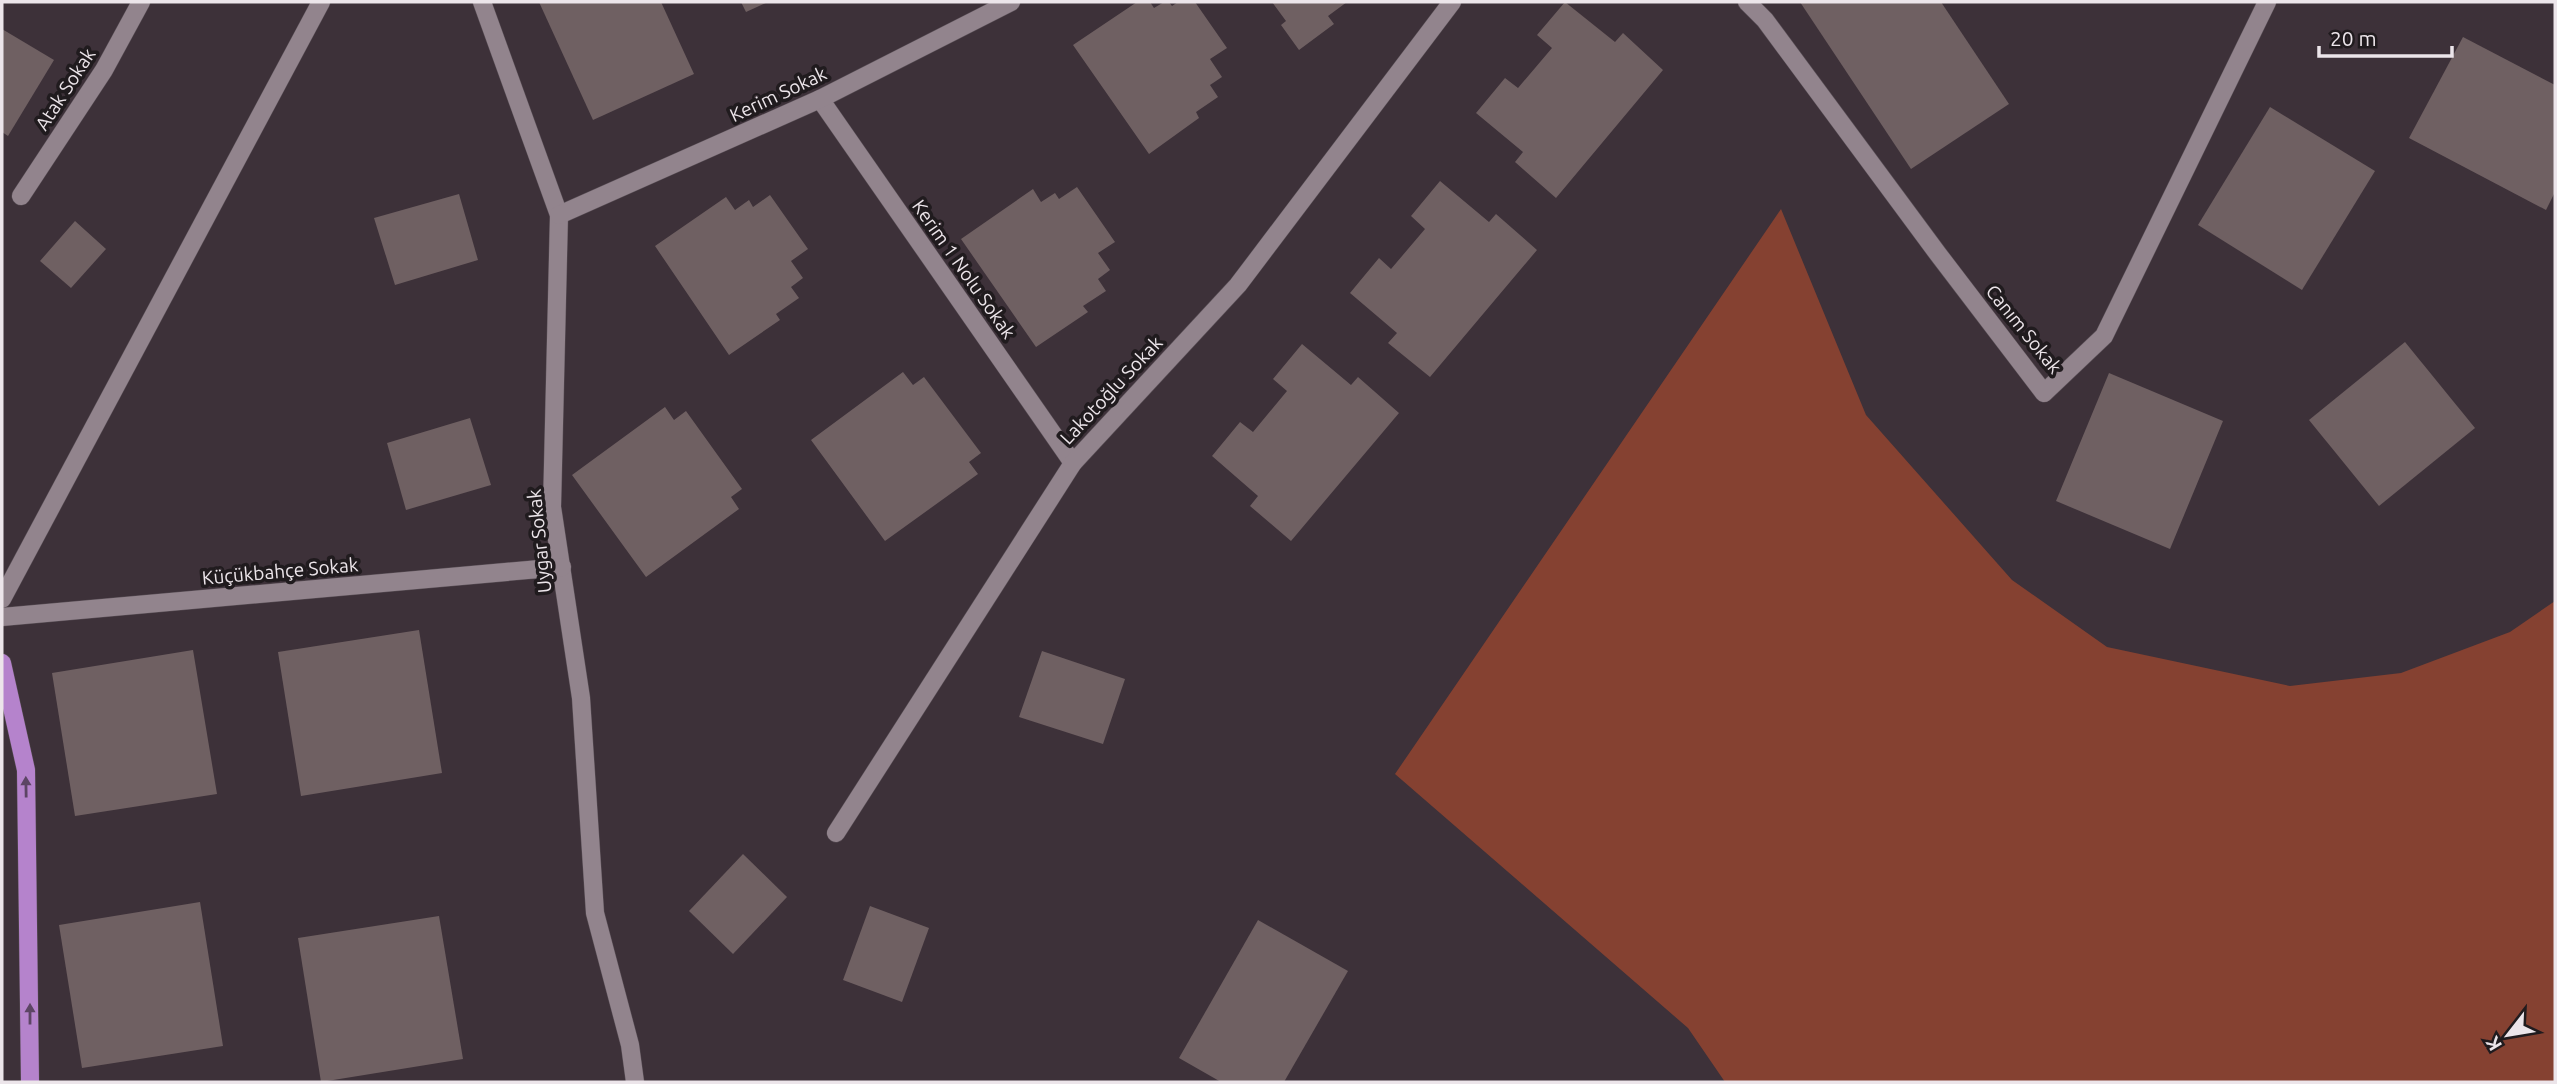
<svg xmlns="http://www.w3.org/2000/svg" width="2557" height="1084" font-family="Ubuntu,sans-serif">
  <rect width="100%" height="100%" fill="#3d3139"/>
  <polygon fill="#854131" points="1781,209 1866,415 2012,580 2107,647 2290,686 2401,673 2510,632 2555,601 2555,1082 1725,1082 1688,1028 1395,774"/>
  <g fill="#6f6062">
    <polygon points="539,2 661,2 694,74 593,120"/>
    <polygon points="741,2 768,2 746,12"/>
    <polygon points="1137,2 1150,2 1154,8 1164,2 1169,2 1172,6 1178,2 1195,2 1227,48 1210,59 1222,77 1210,85 1218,97 1196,112 1199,118 1149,154 1073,45"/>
    <polygon points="1272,2 1347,2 1328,16 1334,24 1299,50 1281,25 1286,21"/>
    <polygon points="1565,2 1615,42 1623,33 1663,70 1556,198 1515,162 1523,152 1476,113 1505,78 1518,88 1552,48 1537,35"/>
    <polygon points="1800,2 1941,2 2009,104 1911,169"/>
    <polygon points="2,29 54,60 8,136 2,132"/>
    <polygon points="2463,37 2555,85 2555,192 2546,210 2409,138"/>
    <polygon points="2270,107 2375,171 2302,290 2198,225"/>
    <polygon points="1440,181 1489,222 1496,214 1537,250 1430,377 1388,343 1397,333 1350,293 1379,258 1391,269 1425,229 1411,216"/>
    <polygon points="1077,187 1115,242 1098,253 1110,270 1098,279 1106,291 1083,306 1088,312 1036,347 961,239 1033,189 1041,202 1055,193 1059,199"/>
    <polygon points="459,194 478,260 395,285 374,218"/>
    <polygon points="770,195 808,249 791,261 803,278 791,287 799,298 776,314 780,320 729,355 655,246 726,197 735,210 749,200 753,207"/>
    <polygon points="75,221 106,249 71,288 40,261"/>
    <polygon points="2405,342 2475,428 2379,506 2309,420"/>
    <polygon points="1302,344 1351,385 1358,377 1399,413 1291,541 1250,506 1258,496 1212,456 1240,422 1253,432 1287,391 1273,379"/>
    <polygon points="903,372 913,385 924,377 981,453 969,462 978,474 885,541 811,440"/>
    <polygon points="2109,373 2223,421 2170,549 2056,501"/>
    <polygon points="665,407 674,420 686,411 742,489 731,497 739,509 646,577 572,475"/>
    <polygon points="470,418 491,485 406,510 387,443"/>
    <polygon points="419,630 442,773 301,796 278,652"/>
    <polygon points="193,650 217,794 75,816 52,673"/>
    <polygon points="1042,651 1125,679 1103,744 1019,717"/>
    <polygon points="743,854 787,897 733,954 689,911"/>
    <polygon points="200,902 223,1046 82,1068 59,925"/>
    <polygon points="870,906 929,928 902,1002 843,980"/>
    <polygon points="439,916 463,1059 321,1082 298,938"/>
    <polygon points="1258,920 1348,971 1284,1082 1221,1082 1179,1058"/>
  </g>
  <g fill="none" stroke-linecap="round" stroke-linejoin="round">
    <defs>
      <g id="street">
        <polyline points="482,2 559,215 552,507 581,698 595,913 630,1045 635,1082"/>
        <polyline points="1747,2 1765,20 1938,254 2044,393 2104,336 2267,2"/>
        <polyline points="820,99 1073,463"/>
        <polyline points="21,196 104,70 141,2"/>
        <polyline points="559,215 820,99 1011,2"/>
        <polyline points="2,599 321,2"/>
        <polyline points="2,617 562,567"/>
        <polyline points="836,833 1073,463 1238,285 1452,2"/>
      </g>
      <polyline id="primary" points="2,663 26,770 30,1082"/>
    </defs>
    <use href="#street" stroke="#584e55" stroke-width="19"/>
    <use href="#primary" stroke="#584e55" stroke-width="19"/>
    <use href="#street" stroke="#92848d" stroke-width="18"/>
    <use href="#primary" stroke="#b583cc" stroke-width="18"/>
  </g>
  <defs><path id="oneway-solid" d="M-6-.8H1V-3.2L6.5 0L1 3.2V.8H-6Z" transform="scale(1.75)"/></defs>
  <g fill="#5c4564">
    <use href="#oneway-solid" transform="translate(26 787) rotate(-91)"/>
    <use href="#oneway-solid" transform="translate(30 1014) rotate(-90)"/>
  </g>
  <g text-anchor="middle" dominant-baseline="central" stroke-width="7" stroke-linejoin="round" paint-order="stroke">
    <g font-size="19" fill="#ece5ea" stroke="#201b1e">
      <text transform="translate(65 89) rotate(-57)">Atak Sokak</text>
      <text transform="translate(778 94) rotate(-25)">Kerim Sokak</text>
      <text transform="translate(964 269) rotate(55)">Kerim 1 Nolu Sokak</text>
      <text transform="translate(2024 329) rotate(51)">Canım Sokak</text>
      <text transform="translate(1111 390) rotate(-47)">Lakotoğlu Sokak</text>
      <text transform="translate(539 541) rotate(-96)">Uygar Sokak</text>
      <text transform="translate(280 571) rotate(-5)">Küçükbahçe Sokak</text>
    </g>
  </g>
  <rect width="2557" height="1084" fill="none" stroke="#ece5ea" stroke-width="7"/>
  <g transform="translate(2508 1035) rotate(239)" stroke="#201b1e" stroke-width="5" paint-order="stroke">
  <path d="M0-5L12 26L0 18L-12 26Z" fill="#ece5ea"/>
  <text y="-10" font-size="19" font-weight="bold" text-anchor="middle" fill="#ece5ea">K</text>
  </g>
  <path d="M2319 46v10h133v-10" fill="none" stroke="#ece5ea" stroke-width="3.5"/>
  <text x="2330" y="46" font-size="21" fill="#ece5ea" stroke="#201b1e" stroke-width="5" paint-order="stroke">20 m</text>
</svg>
